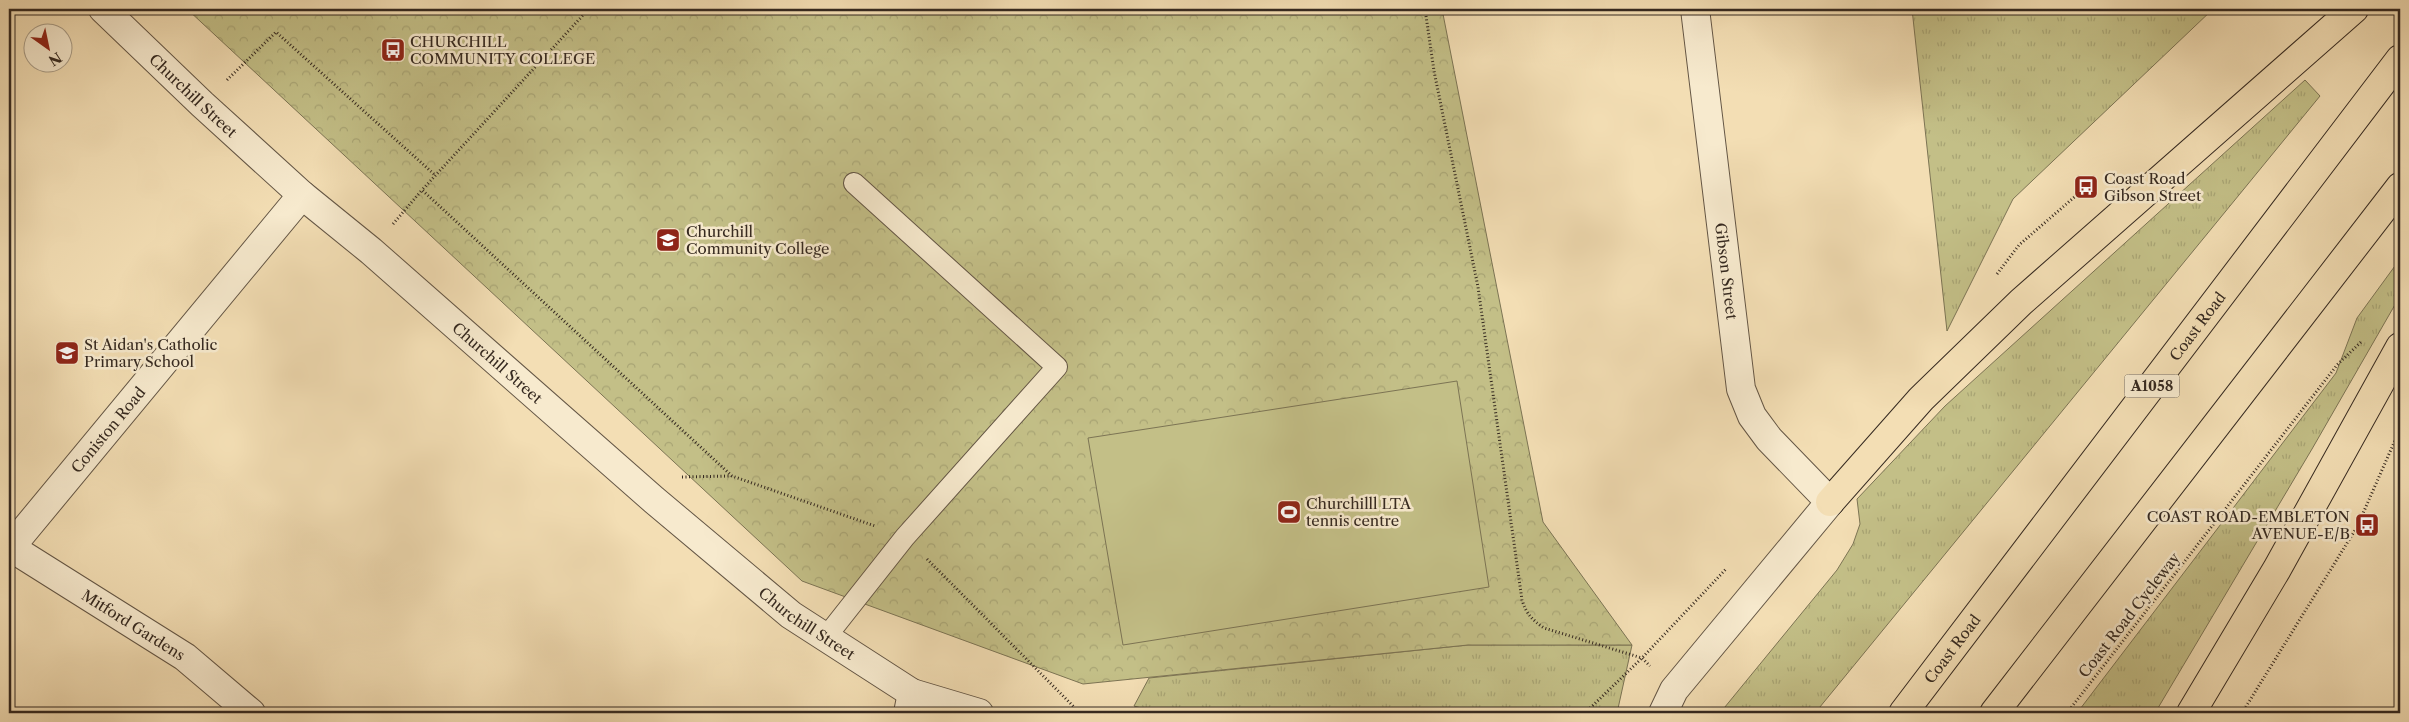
<svg xmlns="http://www.w3.org/2000/svg" width="2409" height="722" font-family="'Libre Caslon Text',serif">
  <defs>
    <pattern id="grass-tufts" width="24" height="20" patternUnits="userSpaceOnUse" patternTransform="scale(1.25)"><rect width="24" height="20" fill="#c3bf87"/><path d="M3 7l-1-3M5 7V3M7 7l1-3M15 17l-1-3M17 17v-4M19 17l1-3" fill="none" stroke="#a8a474"/></pattern>
    <pattern id="park-crowns" width="20" height="18" patternUnits="userSpaceOnUse" patternTransform="scale(1.25)"><rect width="20" height="18" fill="#c3bf87"/><path d="M2 6a3 3 0 1 1 6 0M12 15a3 3 0 1 1 6 0" fill="none" stroke="#a8a474"/></pattern>
  </defs>
  <rect width="100%" height="100%" fill="#f3deb4"/>
  <filter id="stains"><feTurbulence type="fractalNoise" baseFrequency=".004" numOctaves="4"/><feColorMatrix values="0 0 0 0 .2 0 0 0 0 .09 0 0 0 0 .02 0 0 0 .5 -.17"/></filter>
  <radialGradient id="worn" r=".72"><stop offset=".6" stop-color="#630" stop-opacity="0"/><stop offset="1" stop-color="#630" stop-opacity=".3"/></radialGradient>
  <g fill="url(#grass-tufts)" stroke="#7c7454">
    <polygon points="1912,9 2213,9 2013,199 1947,331"/>
    <polygon points="2305,80 2320,96 1815,713 1720,713 1837,570 1853,544 1860,524 1857,499 1945,406"/>
    <polygon points="2400,259 2400,296 2312,449 2155,713 2077,713 2336,373 2357,318"/>
    <polygon points="1468,645 1632,645 1617,713 1159,713 1134,706 1149,678"/>
  </g>
  <polygon fill="url(#park-crowns)" stroke="#7c7454" points="187,9 1442,9 1543,522 1632,645 1468,645 1083,684 802,581"/>
  <polygon fill="#c3bf87" stroke="#7c7454" points="1457,381 1489,587 1123,645 1088,438"/>
  <g fill="none" stroke-linecap="round" stroke-linejoin="round">
    <defs>
      <polyline id="service" points="826,637 905,537 1057,367 854,183"/>
      <g id="minor">
        <path id="s1" d="M1695,9L1741,389L1752,416L1769,439L1830,502"/>
        <path id="s2" d="M10,547L185,657L251,713"/>
        <path id="s3" d="M9,549L302,195"/>
        <polyline points="908,713 912,693"/>
      </g>
      <g id="tertiary">
        <path id="s4" d="M103,9L202,104L302,195L371,251L654,500L791,615L912,693L979,713"/>
        <polyline points="1663,713 1674,690 1830,502"/>
      </g>
      <g id="trunk">
        <polyline points="1830,502 1921,399 2021,302 2354,9"/>
        <path id="s5" d="M1903,713L2400,59"/>
        <polyline points="1994,713 2400,187"/>
        <polyline points="2191,713 2277,569 2400,347"/>
      </g>
    </defs>
    <use href="#service" stroke="#645645" stroke-width="22"/>
    <use href="#minor" stroke="#645645" stroke-width="30"/>
    <use href="#tertiary" stroke="#645645" stroke-width="30"/>
    <use href="#trunk" stroke="#352920" stroke-width="30"/>
    <g stroke="#352920" stroke-width="3" stroke-dasharray="1 2.5" stroke-linecap="butt">
      <path d="M1425,9L1434,71L1478,287L1522,600C1526,613 1532,620 1544,628L1642,658L1650,666"/>
      <polyline points="585,13 422,190 732,476 875,526"/>
      <polyline points="227,80 276,32 435,175"/>
      <polyline points="393,224 422,190"/>
      <polyline points="1997,274 2019,245 2086,187"/>
      <polyline points="682,477 731,476"/>
      <polyline points="927,559 1080,713"/>
      <polyline points="1585,713 1642,658 1726,569"/>
      <polyline points="2067,713 2337,365 2361,342"/>
      <polyline points="2242,713 2357,527 2400,429"/>
    </g>
    <use href="#service" stroke="#f7eace" stroke-width="20"/>
    <use href="#minor" stroke="#f7eace" stroke-width="28"/>
    <use href="#tertiary" stroke="#f7eace" stroke-width="28"/>
    <use href="#trunk" stroke="#f3deb4" stroke-width="28"/>
  </g>
  <defs>
    <symbol id="bus-square" viewBox="-11 -11 22 22"><rect x="-9" y="-9" width="18" height="18" rx="4" fill="#8f2418" stroke="#f7eace"/><path d="M-5-6H5V4H4V6H2V4H-2V6H-4V4H-5ZM-3.5-4V0h7V-4ZM-3.5 1.2v1.5H-2V1.2ZM2 1.2v1.5H3.5V1.2Z" fill="#fff"/></symbol>
    <symbol id="school-square" viewBox="-11 -11 22 22"><rect x="-9" y="-9" width="18" height="18" rx="4" fill="#8f2418" stroke="#f7eace"/><path d="M0-5L7-2L0 1L-7-2ZM-4 1L0 2.5L4 1V4Q0 6-4 4Z" fill="#fff"/></symbol>
    <symbol id="stadium-square" viewBox="-11 -11 22 22"><rect x="-9" y="-9" width="18" height="18" rx="4" fill="#8f2418" stroke="#f7eace"/><path d="M0-5a6.5 5 0 1 0 0 10a6.5 5 0 1 0 0-10ZM-3.5-1.8h7v3.6h-7Z" fill="#fff"/></symbol>
  </defs>
  <g fill-rule="evenodd">
    <use href="#bus-square" x="379" y="36" width="28" height="28"/>
    <use href="#bus-square" x="2072" y="173" width="28" height="28"/>
    <use href="#school-square" x="654" y="226" width="28" height="28"/>
    <use href="#school-square" x="53" y="339" width="28" height="28"/>
    <use href="#stadium-square" x="1275" y="498" width="28" height="28"/>
    <use href="#bus-square" x="2353" y="511" width="28" height="28"/>
  </g>
  <g text-anchor="middle" dominant-baseline="central" stroke-width="5" stroke-linejoin="round" paint-order="stroke">
    <rect fill="#f7eace" stroke="#6f6354" stroke-width="1" x="2124.5" y="374.5" width="55" height="23" rx="4"/>
    <g font-size="14" font-weight="bold" fill="#352920">
      <text x="2152" y="386">A1058</text>
    </g>
    <g font-size="15" fill="#352920" stroke="#f7eace" text-anchor="start">
      <text x="410" y="41">CHURCHILL<tspan x="410" dy="17">COMMUNITY COLLEGE</tspan></text>
      <text x="2104" y="178">Coast Road<tspan x="2104" dy="17">Gibson Street</tspan></text>
      <text x="686" y="231">Churchill<tspan x="686" dy="17">Community College</tspan></text>
      <text x="84" y="344">St Aidan's Catholic<tspan x="84" dy="17">Primary School</tspan></text>
      <text x="1306" y="503">Churchilll LTA<tspan x="1306" dy="17">tennis centre</tspan></text>
      <text x="2350" y="516" text-anchor="end">COAST ROAD-EMBLETON<tspan x="2350" dy="17">AVENUE-E/B</tspan></text>
    </g>
    <g font-size="15" fill="#352920" stroke="#f7eace">
      <text stroke="none"><textPath href="#s4" startOffset="125">Churchill Street</textPath></text>
      <text stroke="none"><textPath href="#s1" startOffset="264">Gibson Street</textPath></text>
      <text stroke="none"><textPath href="#s5" startOffset="486">Coast Road</textPath></text>
      <text stroke="none"><textPath href="#s4" startOffset="530">Churchill Street</textPath></text>
      <text stroke="none"><textPath href="#s3" startOffset="155">Coniston Road</textPath></text>
      <text transform="translate(2129 615) rotate(-52)">Coast Road Cycleway</text>
      <text stroke="none"><textPath href="#s4" startOffset="935">Churchill Street</textPath></text>
      <text stroke="none"><textPath href="#s2" startOffset="146">Mitford Gardens</textPath></text>
      <text stroke="none"><textPath href="#s5" startOffset="81">Coast Road</textPath></text>
    </g>
  </g>
  <rect width="2409" height="722" fill="none" stroke="#f3deb4" stroke-width="30"/>
  <rect x="10" y="10" width="2389" height="702" fill="none" stroke="#352920" stroke-width="2.5"/>
  <rect x="15" y="15" width="2379" height="692" fill="none" stroke="#352920"/>
  <g transform="translate(48 48) rotate(147)"><circle r="24" fill="#f7eace" stroke="#a99d88"/>
  <path d="M0-4L9 19L0 12L-9 19Z" fill="#8f2418"/>
  <text y="-8" font-size="14" font-weight="bold" text-anchor="middle" fill="#352920">N</text>
  </g>
  <rect width="100%" height="100%" filter="url(#stains)"/>
  <rect width="100%" height="100%" fill="url(#worn)"/>
</svg>
